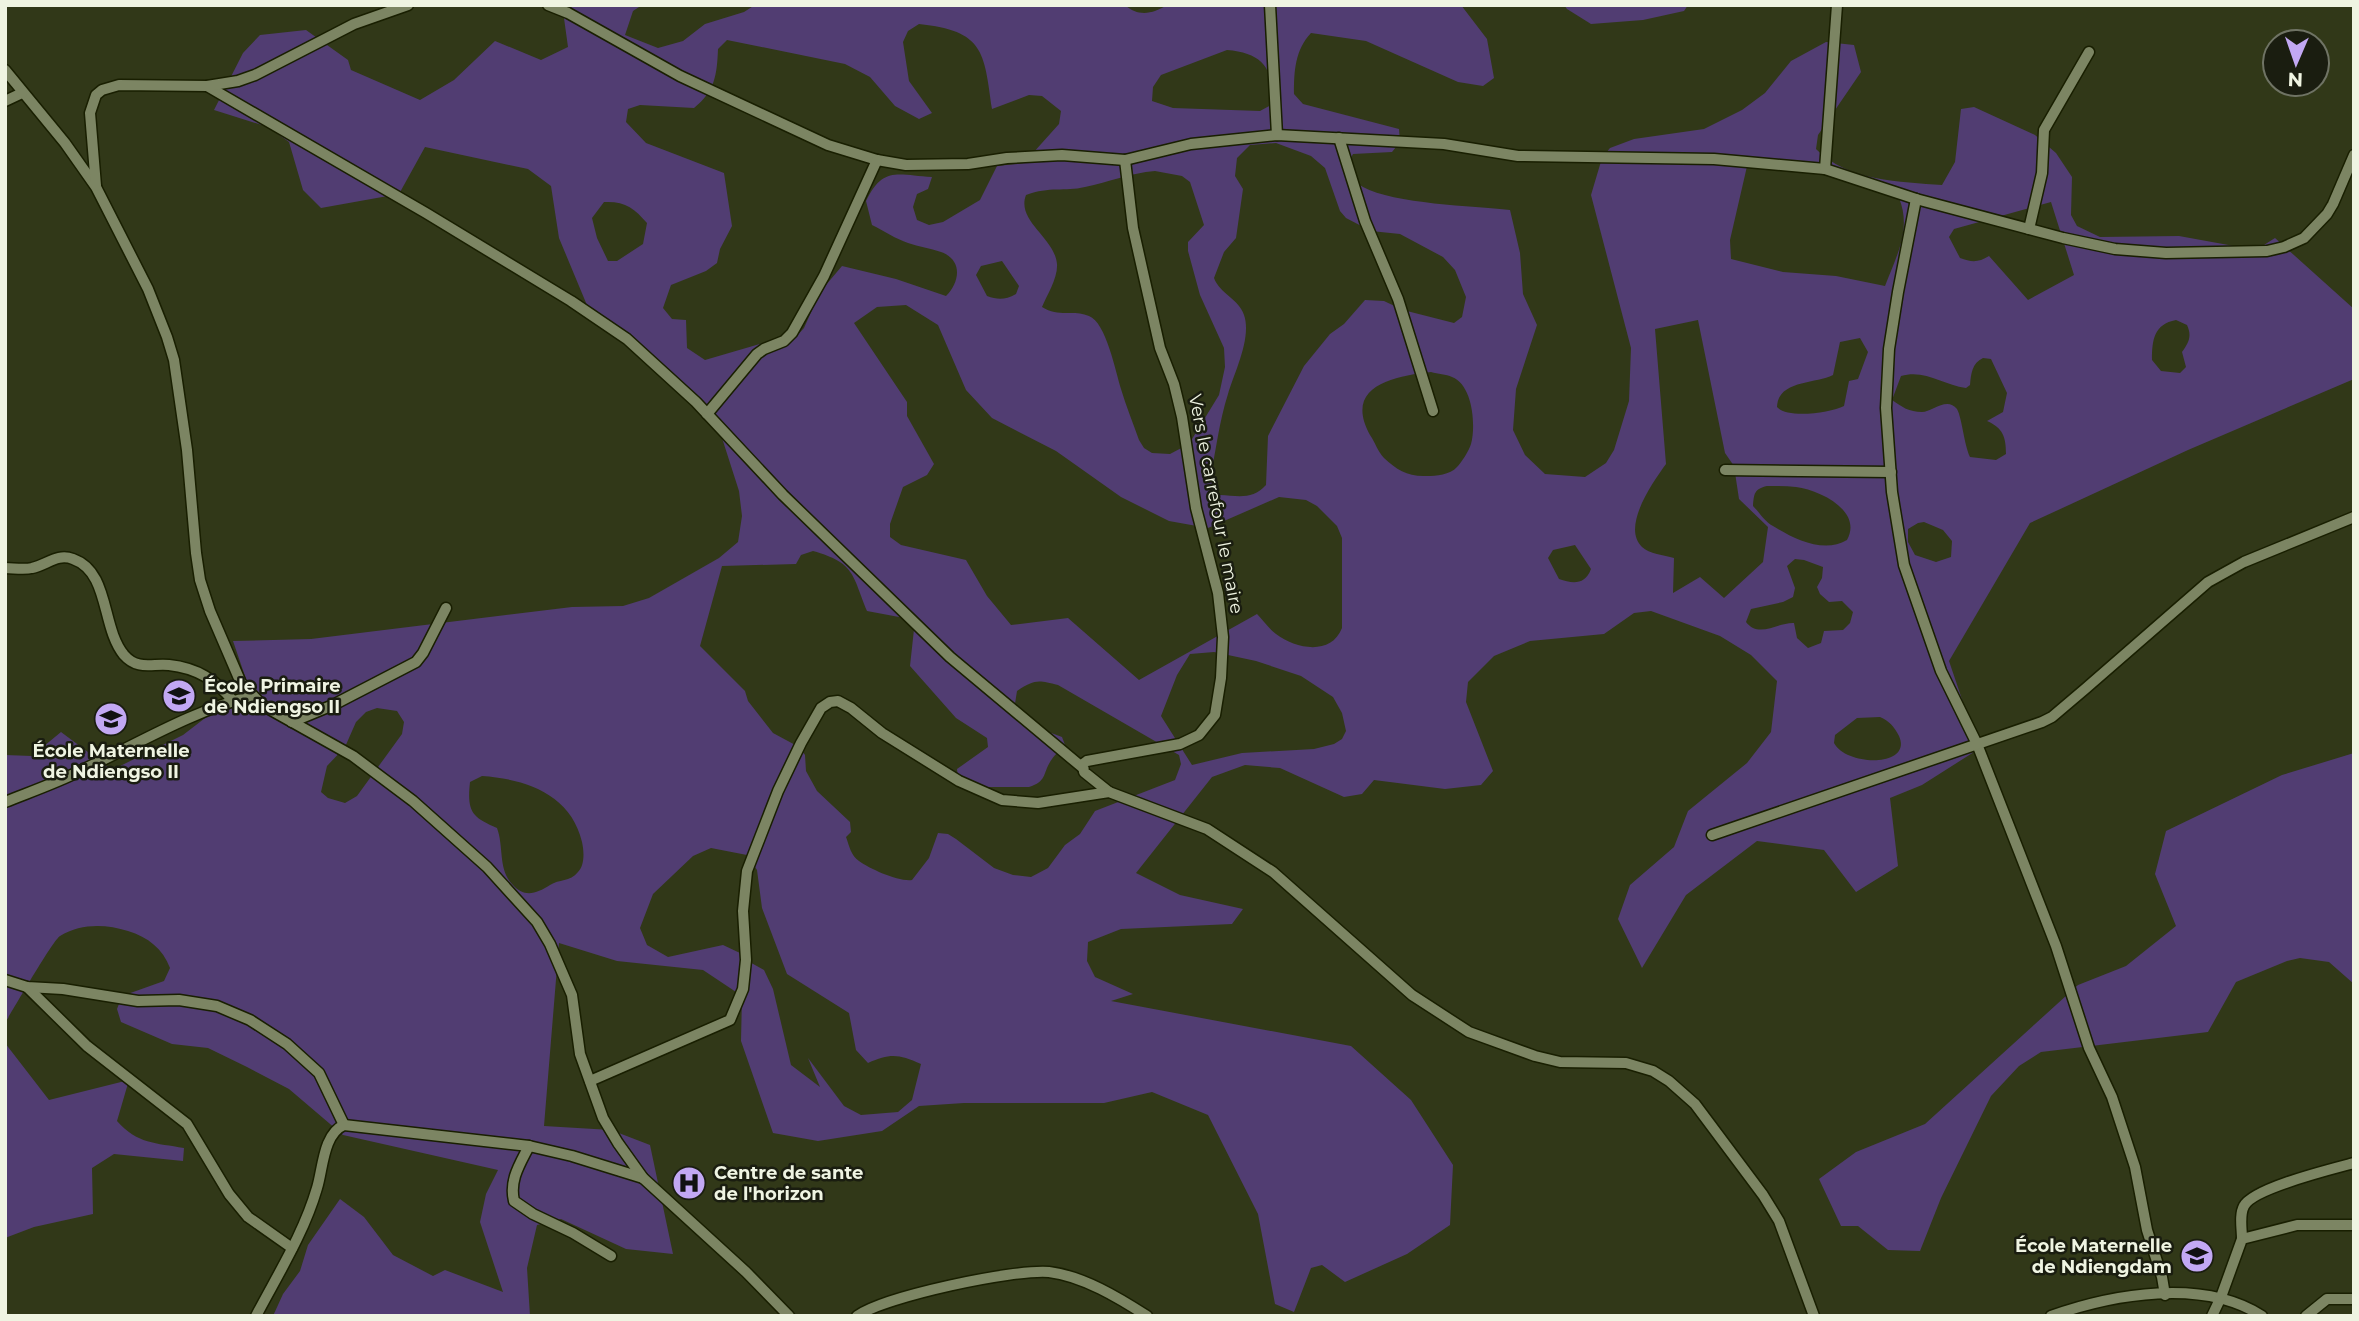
<svg xmlns="http://www.w3.org/2000/svg" width="2359" height="1321" font-family="Montserrat,sans-serif">
  <rect width="100%" height="100%" fill="#313818"/>
  <g fill="#513d72" fill-rule="evenodd">
    <path d="M577,5H642L633,11L625,35L658,48L683,41L705,24L744,12L755,5H1125C1138,17 1153,14 1167,5H1461L1487,39L1494,78L1483,86L1458,82L1366,41L1311,33C1295,50 1294,71 1294,94L1303,104L1399,129L1400,142L1392,152L1353,154L1347,165C1351,174 1354,182 1363,187C1394,204 1473,206 1510,210L1520,253L1523,294L1537,325L1516,389L1513,430L1525,455L1545,474L1585,477L1606,463L1614,450L1629,401L1631,348L1591,195L1602,158L1610,148L1634,139L1704,129L1742,110L1765,93L1791,61L1826,42L1854,45L1861,72L1818,135L1816,149C1847,181 1901,182 1942,185L1955,162L1961,109L1974,107L2035,135L2056,153L2072,177L2071,215L2077,226L2100,237L2179,236L2234,246L2264,245L2275,238L2354,309V379L2188,450L2030,523L1949,661L1968,717L1985,745L1922,785L1890,798L1898,866L1856,892L1824,850L1757,841L1686,895L1642,968L1618,919L1630,885L1674,847L1688,811L1747,763L1771,732L1777,681L1751,655L1720,636L1651,611L1634,613L1604,634L1530,641L1494,656L1468,682L1466,702L1493,771L1481,785L1445,789L1374,780L1362,794L1344,797L1280,768L1245,765L1212,777L1136,873L1180,895L1243,909L1232,924L1121,929L1088,942L1087,961L1095,977L1133,994L1111,1001L1351,1046L1411,1100L1453,1165L1450,1225L1407,1254L1345,1282L1322,1265L1311,1268L1294,1312L1275,1304L1258,1214L1208,1115L1152,1092L1104,1103H964L919,1106L882,1131L818,1141L773,1133L741,1041L742,996L703,970L617,961L559,943L544,1126L611,1130L650,1145L673,1254L626,1249L561,1219L537,1225L527,1268L530,1316H273L283,1294L300,1271L308,1245L340,1199L364,1217L393,1255L433,1276L445,1270L503,1292L480,1222L486,1194L498,1170L343,1135L289,1089L247,1067L208,1048L172,1044L121,1022L117,1009L122,996L164,981L170,968C163,949 148,937 128,931C106,924 81,923 60,936C53,940 13,1010 5,1023V755L32,756L61,732L112,770L183,735L248,685L233,641L311,639L572,607L623,606L649,598L719,558L738,542L742,516L739,491L714,413L589,310L559,238L551,186L528,169L425,147L399,194L321,208L303,190L289,142L268,127L214,110L243,53L260,35L306,30L348,60L351,70L420,100L454,80L495,41L541,60L568,47L563,11ZM919,24C984,31 984,51 992,109L1029,95L1042,96L1061,111L1059,124L1024,163L997,166L980,200L943,222L929,225L917,220L913,207L917,194L928,189L932,177C897,175 883,166 866,201L872,225C884,231 896,239 908,243C919,247 930,248 941,252C963,260 960,282 946,296L896,279L842,266L820,292L804,328L795,338L770,341L705,360L687,348L686,320L672,319L663,308L671,285L706,271L717,263L720,249L732,226L724,173L646,143L626,122L628,109L640,105L694,108C715,91 717,75 718,49L727,40L845,64L870,77L895,106L919,119L932,113L909,81L903,42L908,31ZM1227,50C1263,53 1275,69 1271,105L1260,111L1173,108L1152,101L1153,87L1161,75ZM1276,143L1311,156L1325,168L1340,211L1346,218L1371,231L1400,234L1443,257L1455,270L1466,297L1462,317L1454,323L1403,310L1384,301L1365,300L1344,324L1330,334L1304,366L1268,436L1266,485C1253,500 1238,496 1220,495L1210,479C1216,451 1219,422 1228,394C1234,373 1252,338 1244,315C1239,299 1220,294 1214,278L1224,252L1236,238L1243,189L1235,176L1237,158L1250,145ZM1748,162L1810,167L1899,198C1912,229 1896,257 1885,286L1836,276L1783,272L1731,259L1730,240ZM1155,171L1182,176L1190,182L1204,225L1188,242V251L1200,295L1224,348L1225,367L1219,395L1189,444L1170,454L1152,453L1144,448L1139,440C1133,423 1126,406 1121,389C1116,373 1106,322 1089,316C1073,309 1059,318 1042,307C1047,295 1058,278 1057,264C1055,238 1016,221 1026,195C1050,186 1064,192 1085,187C1109,182 1130,173 1155,171ZM604,202C625,201 634,208 647,223L643,244L617,261H608L597,238L592,218ZM2051,202L2074,275L2028,300L1989,256C1978,263 1971,262 1960,258L1949,237L1954,229ZM1002,261L1019,286L1016,294C1005,300 998,300 987,296L976,275L981,266ZM906,305L938,325L966,390L992,418L1056,451L1121,497L1169,521L1208,528L1279,497L1306,500L1317,506L1337,526L1342,538V628C1331,656 1296,649 1276,634C1269,629 1263,620 1257,614L1139,680L1068,618L1011,625L987,596L966,560L901,545L890,537V524L903,487L927,475L934,464L907,416V402L854,323L877,307ZM1698,320L1725,453L1734,466L1739,499L1768,527L1763,562L1724,598L1700,577L1673,593L1674,558C1664,555 1649,554 1642,547C1621,527 1653,482 1666,464L1655,329ZM2176,320L2187,325C2192,336 2189,342 2182,352L2186,367L2180,373L2161,371L2152,360C2152,340 2154,324 2176,320ZM1860,338L1868,352L1858,379L1849,381L1844,406C1830,413 1787,419 1777,407C1778,380 1815,384 1833,375L1840,342ZM1983,358L1991,359L2007,393L2003,412L1987,421C2003,428 2006,437 2006,454L1996,460L1970,457C1964,444 1962,418 1957,409C1947,396 1932,412 1922,412C1909,412 1902,407 1892,400L1901,376C1925,369 1943,385 1966,388L1970,385C1971,374 1972,363 1983,358ZM1431,372C1438,374 1446,374 1452,377C1473,385 1476,426 1471,444C1469,451 1461,463 1457,467C1450,475 1436,476 1427,476C1408,477 1397,470 1384,458C1378,452 1375,442 1370,435C1343,386 1394,376 1431,372ZM1767,486C1777,486 1787,486 1796,487C1820,490 1863,511 1847,540C1824,554 1794,539 1773,526C1765,522 1759,512 1753,506C1754,494 1754,489 1767,486ZM1924,522L1943,530L1952,541L1951,557L1936,562L1915,555L1908,542V529L1918,523ZM1575,545L1591,569C1585,585 1573,584 1559,579L1548,558L1553,550ZM813,551C855,563 852,574 867,611L915,620L910,666L956,718L987,738L988,747L957,769L958,778L974,787H1029C1048,781 1042,773 1052,759C1055,754 1061,750 1065,745L1062,737L1027,724L1014,710L1017,691C1035,679 1038,680 1058,685L1179,755L1181,764L1175,780L1095,811L1080,834L1065,845L1048,868L1031,877L1013,875L994,868L956,839L948,834L938,833L929,858L912,880C899,882 870,869 859,861C851,856 849,845 846,837L851,832L850,822L817,791L806,771L805,755L799,747L773,733L748,701L745,691L700,646L722,566L796,564L801,555ZM1795,559L1804,560L1823,567L1822,578L1817,587L1820,594L1829,602L1842,601L1853,612L1850,623L1843,630L1824,631L1821,643L1808,648L1797,638L1794,623C1778,622 1759,639 1746,622L1751,609L1783,602L1793,597L1795,588L1787,566ZM1214,652L1256,661L1301,676L1333,697L1342,713L1346,731L1342,739L1334,744L1314,749L1242,753L1192,765L1161,716L1177,675L1190,654ZM377,708L397,711L404,722L402,734L357,796L345,803L328,798L321,792L327,766L345,747L356,722L366,712ZM1880,717C1889,721 1894,726 1899,736C1913,767 1847,767 1834,743L1835,735L1857,718ZM482,776C525,779 571,794 582,842C584,851 585,865 578,872C570,882 559,879 550,885C536,894 524,898 512,884C498,869 504,847 497,828C471,817 467,811 470,782ZM711,848L747,855L757,870L762,908L787,974L849,1013L856,1050L868,1063C890,1053 899,1054 921,1064L912,1100L898,1112L861,1115L844,1106L808,1058L820,1087L791,1065L773,989L764,970L746,960L740,953L723,945L668,957L647,945L640,928L653,894L693,856Z"/>
    <polygon points="1564,5 1688,5 1684,11 1643,20 1591,24 1567,9"/>
    <polygon points="2354,753 2354,984 2329,962 2300,958 2287,961 2236,982 2208,1032 2041,1052 2019,1066 1991,1096 1941,1198 1920,1251 1888,1250 1858,1226 1841,1226 1819,1179 1856,1152 1925,1124 2078,985 2126,966 2176,926 2155,874 2166,831 2282,775"/>
    <path d="M5,1043L49,1100L129,1080L117,1121C137,1144 156,1143 184,1148L183,1161L114,1154L92,1168L93,1214L34,1227L5,1238Z"/>
  </g>
  <g fill="none" stroke-linecap="round" stroke-linejoin="round">
    <defs>
      <g id="minor">
        <polyline points="548,5 568,13 680,76 828,145 877,160 906,165 968,164 1007,158 1062,155 1125,160 1191,144 1277,135 1444,144 1518,156 1714,159 1825,169 1916,199 2063,238 2115,249 2166,253 2267,251 2284,247 2304,238 2327,214 2333,204 2354,155"/>
        <polyline points="1270,5 1277,135"/>
        <polyline points="5,70 65,143 96,187 148,289 167,337 174,360 187,450 196,553 200,580 210,611 241,683 262,705 353,756 413,801 487,867 537,922 550,944 572,995 580,1054 603,1118 618,1143 643,1178 746,1272 789,1316"/>
        <polyline points="207,86 426,213 571,301 627,339 696,402 783,495 950,657 1083,768"/>
        <polyline points="5,101 22,93"/>
        <polyline points="1339,138 1365,221 1398,299 1433,411"/>
        <polyline points="1825,169 1837,5"/>
        <polyline points="96,186 90,113 96,95 102,90 119,85 207,86 238,81 255,75 354,24 408,5"/>
        <polyline points="1916,199 1898,292 1889,349 1886,408 1892,492 1904,565 1941,671 1977,744 2056,946 2089,1048 2112,1097 2135,1167 2147,1230 2162,1277 2165,1295"/>
        <polyline points="2029,229 2042,173 2044,130 2089,52"/>
        <polyline points="707,414 757,354 764,349 784,341 792,333 824,276 877,160"/>
        <polyline points="1725,470 1891,472"/>
        <path d="M5,568C13,568 24,570 32,568C47,565 57,553 73,559C110,572 101,627 124,655C138,671 153,663 169,665C197,668 216,680 233,701"/>
        <polyline points="292,722 333,705 416,662 423,653 446,608"/>
        <polyline points="1109,792 1084,772 1083,764 1087,761 1180,744 1199,735 1215,715 1221,678 1223,637 1218,593 1196,508 1182,417 1174,384 1160,348 1133,228 1125,160"/>
        <path d="M5,802C30,792 56,783 80,771C136,745 191,711 252,696"/>
        <polyline points="1712,835 2042,722 2052,717 2085,689 2208,582 2244,562 2354,517"/>
        <polyline points="5,980 27,987 63,989 138,1001 179,1000 217,1006 250,1020 287,1044 319,1073 344,1125"/>
        <polyline points="27,987 87,1046 187,1124 229,1194 248,1217 292,1248"/>
        <polyline points="590,1081 730,1020 743,989 746,960 743,911 747,871 778,791 801,743 821,708 830,702 838,701 851,708 882,733 959,781 1002,800 1038,803 1109,792 1207,829 1273,872 1412,995 1469,1032 1535,1056 1560,1062 1626,1063 1653,1071 1669,1081 1695,1104 1763,1195 1779,1221 1814,1316"/>
        <path d="M529,1146C520,1164 509,1180 514,1201L533,1214L573,1233L611,1256"/>
        <path d="M2242,1239C2242,1229 2239,1215 2244,1206C2253,1188 2332,1169 2354,1163"/>
        <path d="M256,1316C278,1274 304,1233 317,1188C323,1169 323,1134 344,1125L529,1146L572,1156L643,1178"/>
        <path d="M857,1316C886,1296 1014,1269 1049,1272C1083,1276 1119,1298 1147,1316"/>
        <path d="M2051,1316C2113,1294 2203,1278 2262,1316"/>
        <polyline points="2212,1316 2221,1297 2242,1239 2297,1225 2354,1225"/>
        <polyline points="2306,1316 2327,1299 2354,1299"/>
      </g>
    </defs>
    <use href="#minor" stroke="#191f01" stroke-width="13"/>
    <use href="#minor" stroke="#7c8563" stroke-width="10"/>
  </g>
  <defs>
    <symbol id="school-disc" viewBox="-11 -11 22 22"><circle r="9.5" fill="#c2a8f3" stroke="#1a1d10"/><path d="M0-5L7-2L0 1L-7-2ZM-4 1L0 2.5L4 1V4Q0 6-4 4Z" fill="#111"/></symbol>
    <symbol id="hospital-disc" viewBox="-11 -11 22 22"><circle r="9.5" fill="#c2a8f3" stroke="#1a1d10"/><path d="M-5-5h3v3.5h4V-5h3V5h-3V1.5h-4V5h-3Z" fill="#111"/></symbol>
  </defs>
  <g fill-rule="evenodd">
    <use href="#school-disc" x="160" y="677" width="38" height="38"/>
    <use href="#school-disc" x="92" y="700" width="38" height="38"/>
    <use href="#hospital-disc" x="670" y="1164" width="38" height="38"/>
    <use href="#school-disc" x="2178" y="1237" width="38" height="38"/>
  </g>
  <g text-anchor="middle" dominant-baseline="central" stroke-width="5" stroke-linejoin="round" paint-order="stroke">
    <g font-size="18" fill="#eff4e2" stroke="#1a1d10">
      <text transform="translate(1216 504) rotate(79)">Vers le carrefour le maire</text>
    </g>
    <g font-size="18" font-weight="bold" fill="#eff4e2" stroke="#1a1d10" text-anchor="start">
      <text x="204" y="686">École Primaire<tspan x="204" dy="21">de Ndiengso II</tspan></text>
      <text x="111" y="751" text-anchor="middle">École Maternelle<tspan x="111" dy="21">de Ndiengso II</tspan></text>
      <text x="714" y="1173">Centre de sante<tspan x="714" dy="21">de l'horizon</tspan></text>
      <text x="2172" y="1246" text-anchor="end">École Maternelle<tspan x="2172" dy="21">de Ndiengdam</tspan></text>
    </g>
  </g>
  <rect width="2359" height="1321" fill="none" stroke="#eff4e2" stroke-width="14"/>
  <g transform="translate(2296 63) rotate(182)"><circle r="33" fill="#1a1d10" stroke="#6f7364" stroke-width="2"/>
  <path d="M0-5L12 26L0 18L-12 26Z" fill="#c2a8f3"/>
  <text y="-10" font-size="19" font-weight="bold" text-anchor="middle" fill="#eff4e2">N</text>
  </g>
</svg>
